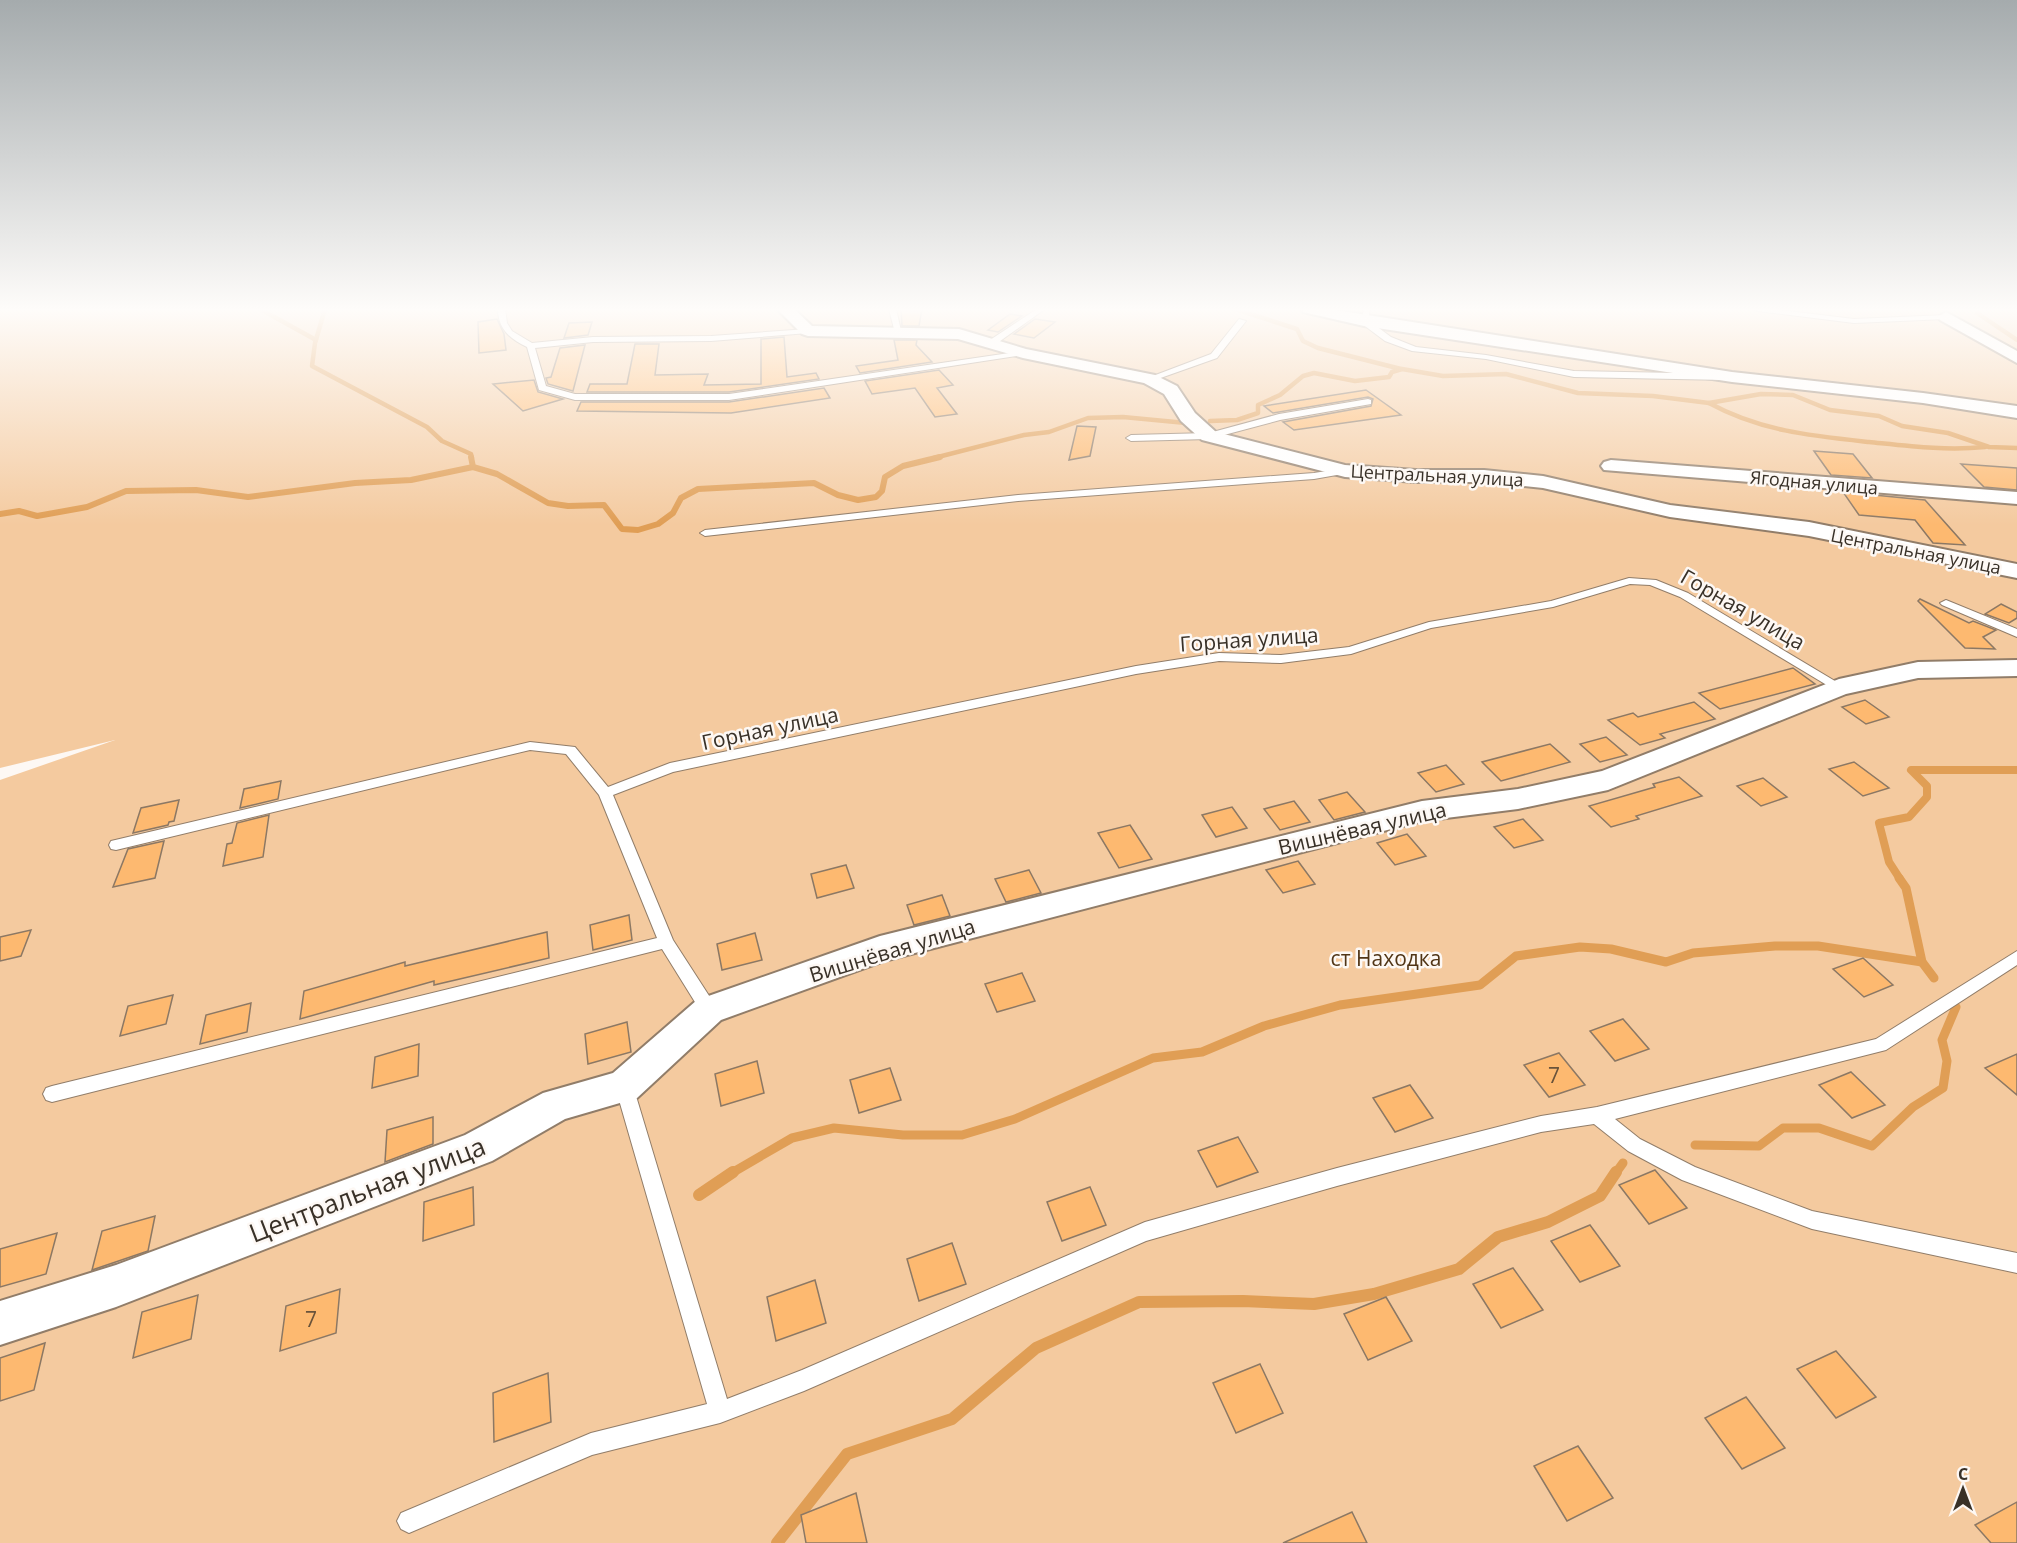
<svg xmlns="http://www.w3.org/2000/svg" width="2017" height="1543" font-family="'Open Sans',sans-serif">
  <rect width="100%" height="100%" fill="#fdf8f4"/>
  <polygon fill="#f4ca9f" points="0,309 2017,309 2017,1543 0,1543 0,780 115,740 0,768"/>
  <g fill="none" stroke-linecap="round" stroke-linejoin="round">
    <g stroke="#e09e55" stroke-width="4.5">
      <polyline points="260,309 316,340"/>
      <polyline points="325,309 315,343 312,366 427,427 442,441 471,454 472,458"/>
      <polyline points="1235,309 1297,329 1303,341 1318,348 1401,369"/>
      <polyline points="1977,313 2017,340"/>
      <path d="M1709,403C1760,431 1812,436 1869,442C1908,446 1946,451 1985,447"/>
      <polyline points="1210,421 1237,420 1258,413 1258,405 1280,395 1303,376 1314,373 1355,381 1389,377 1392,372 1402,369 1443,376 1506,374 1578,393 1653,396 1709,403 1761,394 1793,395 1830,410 1879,416 1902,426 1948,433 1989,447 2017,448"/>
      <polyline points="934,458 1024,435 1049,432 1088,418 1123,417 1186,423"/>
    </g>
    <g stroke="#e09e55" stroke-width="6">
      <polyline points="471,457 473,467 497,474 548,503 568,506 604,505 622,529 638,530 658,524 673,513 681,498 698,489 814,483 838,495 858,500 876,497 882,491 885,477 903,466 940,457"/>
      <polyline points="0,514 19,511 37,516 87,507 126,491 196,490 248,497 355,483 411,480 473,467"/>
    </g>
    <polyline stroke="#e09e55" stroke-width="8" points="1900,879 1889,862 1879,823 1909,817 1927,797 1927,786 1911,770 2017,770"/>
    <g stroke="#e09e55" stroke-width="9">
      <polyline points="1899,878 1906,888 1922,962 1934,978"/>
      <polyline points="1695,1145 1759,1146 1783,1128 1819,1128 1872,1146 1913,1107 1943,1088 1947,1061 1942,1040 1956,1007"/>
      <polyline points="730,1174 792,1138 834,1128 903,1135 962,1135 1015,1119 1153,1058 1202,1052 1264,1026 1340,1005 1480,985 1516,956 1580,947 1611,949 1666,962 1693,953 1775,946 1818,946 1922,962"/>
      <polyline points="1615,1174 1623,1163"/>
    </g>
    <g stroke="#e09e55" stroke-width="12">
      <polyline points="699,1195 733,1172"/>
      <polyline points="777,1543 847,1454 952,1419 1036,1348 1139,1302 1243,1301 1314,1304 1374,1294 1459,1269 1498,1237 1548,1222 1600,1196 1616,1172"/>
    </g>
  </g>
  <g fill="#fdb970" stroke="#8c7864" stroke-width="1.5">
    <polygon points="901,309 922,309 919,326 902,326"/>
    <polygon points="1010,314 1022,316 998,332 988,330"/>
    <polygon points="497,319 504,334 506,350 479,353 478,322"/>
    <polygon points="1035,319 1055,322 1034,338 1014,334"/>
    <polygon points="592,322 588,335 564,338 569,323"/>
    <polygon points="784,337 787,377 816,373 819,379 729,392 587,392 590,384 627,384 635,344 659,344 655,375 708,374 704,385 761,384 761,339"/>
    <polygon points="894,340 917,340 916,345 932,362 860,373 856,366 898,360"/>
    <polygon points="585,345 573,391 548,384 546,378 551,377 560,348"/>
    <polygon points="939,370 953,385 937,388 957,414 935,417 915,388 872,394 865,381"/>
    <polygon points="534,380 538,392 563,399 523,411 493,384"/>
    <polygon points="824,388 830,398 731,413 577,411 581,402 729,402"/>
    <polygon points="1366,390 1401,415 1294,430 1283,422 1371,406 1373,399 1368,397 1273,413 1264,406"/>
    <polygon points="1077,426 1096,427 1090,456 1069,460"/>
    <polygon points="1814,451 1853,454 1872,478 1831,475"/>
    <polygon points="1961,464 2017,468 2017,490 1984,487"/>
    <polygon points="1843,492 1925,500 1965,545 1933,543 1915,520 1859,515"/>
    <polygon points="1920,599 1969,623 1973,621 1996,630 1983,637 1995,649 1965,648 1918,601"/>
    <polygon points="2001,604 2017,612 2017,618 2009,623 1985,614"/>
    <polygon points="1793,668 1815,684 1720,709 1699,693"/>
    <polygon points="1865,700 1889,717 1866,724 1842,707"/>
    <polygon points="1694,702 1715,719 1660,734 1665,738 1640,745 1608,720 1633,713 1638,717"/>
    <polygon points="1606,737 1627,755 1600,762 1580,744"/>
    <polygon points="1550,744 1570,762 1501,781 1482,762"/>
    <polygon points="1854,762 1889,788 1863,796 1829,769"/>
    <polygon points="1446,765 1464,784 1436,792 1418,773"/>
    <polygon points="1679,777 1702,796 1636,816 1639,819 1611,827 1589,806 1655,787 1653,784"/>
    <polygon points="1763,778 1787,797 1761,806 1737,786"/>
    <polygon points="281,781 278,799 240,808 244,789"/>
    <polygon points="1347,792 1365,812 1334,820 1319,800"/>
    <polygon points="179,800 174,821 169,822 168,825 133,833 141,808"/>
    <polygon points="1294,801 1310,822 1280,830 1264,809"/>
    <polygon points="1232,807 1247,828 1216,837 1202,815"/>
    <polygon points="269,815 263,857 223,866 227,844 232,843 237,823"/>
    <polygon points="1523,819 1543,840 1514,848 1494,827"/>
    <polygon points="1130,825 1152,859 1119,868 1098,833"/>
    <polygon points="1407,834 1426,856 1395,865 1377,843"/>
    <polygon points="164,841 155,878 113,887 128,849"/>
    <polygon points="1298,861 1315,884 1283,893 1266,870"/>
    <polygon points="846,865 854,888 817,898 811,874"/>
    <polygon points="1029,870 1041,893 1006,902 995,879"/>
    <polygon points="942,895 950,916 914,925 907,905"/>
    <polygon points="629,915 632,940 593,950 590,925"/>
    <polygon points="31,930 21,956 0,961 0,937"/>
    <polygon points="547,932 549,958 434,985 434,981 300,1019 304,991 405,962 405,966"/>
    <polygon points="755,933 762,960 722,970 717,944"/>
    <polygon points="1863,958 1893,985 1864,997 1833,969"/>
    <polygon points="1022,973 1035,1001 997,1012 985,984"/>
    <polygon points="173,995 166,1024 120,1036 128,1006"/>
    <polygon points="251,1003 247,1032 200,1044 206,1015"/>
    <polygon points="1623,1019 1649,1049 1615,1061 1590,1031"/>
    <polygon points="627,1022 631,1052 588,1064 585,1034"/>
    <polygon points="419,1044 418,1076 372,1088 375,1057"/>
    <polygon points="1559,1053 1585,1085 1549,1097 1524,1065"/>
    <polygon points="2017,1054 2017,1095 1985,1068"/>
    <polygon points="757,1061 764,1093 721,1106 715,1074"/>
    <polygon points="890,1068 901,1100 859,1113 850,1080"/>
    <polygon points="1851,1072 1885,1105 1852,1118 1819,1085"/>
    <polygon points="1410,1085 1433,1118 1395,1132 1373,1098"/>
    <polygon points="433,1117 433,1144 385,1162 387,1130"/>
    <polygon points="1238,1137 1258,1172 1217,1187 1198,1151"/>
    <polygon points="1655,1170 1687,1208 1649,1224 1619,1185"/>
    <polygon points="473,1187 474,1225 423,1241 424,1202"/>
    <polygon points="1090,1187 1106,1225 1062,1241 1047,1202"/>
    <polygon points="155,1216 148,1251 92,1270 102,1231"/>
    <polygon points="1590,1225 1620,1266 1580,1282 1551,1241"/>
    <polygon points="57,1233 46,1274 0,1287 0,1249"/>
    <polygon points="952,1243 966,1284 919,1301 907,1259"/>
    <polygon points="1513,1268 1543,1310 1501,1328 1473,1284"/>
    <polygon points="815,1280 826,1323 776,1341 767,1297"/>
    <polygon points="340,1289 336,1333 280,1351 286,1306"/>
    <polygon points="198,1295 191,1339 133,1358 142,1312"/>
    <polygon points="1386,1297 1412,1341 1368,1360 1344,1314"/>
    <polygon points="45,1343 34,1390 0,1401 0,1358"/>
    <polygon points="1836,1351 1876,1397 1836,1418 1797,1369"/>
    <polygon points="1260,1364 1283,1413 1236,1433 1213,1383"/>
    <polygon points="548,1373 551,1422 494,1442 493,1393"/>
    <polygon points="1746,1397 1785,1448 1742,1469 1705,1418"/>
    <polygon points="1578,1446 1613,1498 1567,1521 1534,1466"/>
    <polygon points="856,1493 867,1543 806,1543 801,1515"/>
    <polygon points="2017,1502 2017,1543 1991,1543 1975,1525"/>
    <polygon points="1352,1512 1367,1543 1283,1543"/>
  </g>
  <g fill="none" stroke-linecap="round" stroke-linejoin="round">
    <defs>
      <g id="lane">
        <path d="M498,309H505L507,323L512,331L532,343L593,337L711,336L808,329L812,331L808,333L711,341L593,342L535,348L546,386L575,394H729L1023,351L1027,353L1023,355L729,400H575L539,390L527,347C510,339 498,329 498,309Z"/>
        <polygon points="889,309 896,309 902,335 895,333"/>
        <polygon points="1037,309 1045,309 996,344 990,344 990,340"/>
        <polygon points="1364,309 1370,309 1368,320 1391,337 1416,347 1486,355 1574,371 1727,374 1731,377 1727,380 1574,377 1486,359 1412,351 1385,341 1361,323"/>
        <polygon points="1753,309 1772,309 1854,319 1946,315 1950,317 1946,319 1854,323 1757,311"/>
        <polygon points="1239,319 1246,321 1217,358 1152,381 1145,379 1211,354"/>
        <polygon points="1368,399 1371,400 1371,404 1280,420 1209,439 1131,441 1126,438 1131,435 1209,433 1279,414"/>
        <polygon points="1345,468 1348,469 1348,473 1314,479 1018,501 705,536 700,533 705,530 1018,495 1314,473"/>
        <polygon points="1629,578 1656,580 1688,593 1845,687 1839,691 1835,690 1680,597 1650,585 1630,584 1553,607 1431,628 1351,654 1281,663 1219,661 1136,674 673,772 613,795 673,940 715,1005 717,1010 715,1015 709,1017 703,1015 662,949 52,1102 46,1100 43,1094 46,1088 52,1086 657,938 599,795 566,754 530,750 116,850 111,849 109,845 111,841 530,742 575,747 608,787 670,763 1136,666 1219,653 1281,655 1349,647 1429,622 1551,601"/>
        <polygon points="1946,600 2017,629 2017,637 1942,605 1940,603"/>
        <polygon points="2017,951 2017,965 1886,1050 1615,1119 1640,1139 1695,1167 1812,1211 2017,1253 2017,1273 1812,1229 1682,1180 1628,1151 1594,1124 1541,1132 1337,1186 1146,1241 804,1391 720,1423 592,1455 409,1533 401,1529 397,1521 401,1513 591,1433 707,1404 615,1086 618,1080 624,1078 630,1080 633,1086 727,1399 802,1370 1145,1222 1337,1168 1541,1116 1597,1107 1876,1039"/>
      </g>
      <g id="street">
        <polygon points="777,309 794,309 812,326 959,329 1026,349 1155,375 1177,386 1195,413 1216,432 1345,465 1416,470 1484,470 1543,476 1670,505 1809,522 2017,564 2017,578 1809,536 1670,517 1543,488 1484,482 1416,482 1345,477 1202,440 1181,421 1164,394 1144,383 1023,358 958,339 808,336 802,334"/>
        <polygon points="1301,309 1329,309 1732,372 1923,393 2017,406 2017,418 1923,403 1732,382 1364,326 1303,312"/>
        <polygon points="1946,312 2017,351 2017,363 1940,320 1938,317"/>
        <polygon points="1611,460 2017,492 2017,504 1604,470 1601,466 1604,462"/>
        <polygon points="2017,660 2017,676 1918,678 1846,694 1608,790 1518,809 1422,821 884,961 721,1020 637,1098 565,1119 492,1161 116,1307 0,1345 0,1301 116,1265 465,1135 543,1093 613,1073 697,1000 880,936 1422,801 1518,789 1602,771 1839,679 1918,662"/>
      </g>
    </defs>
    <use href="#lane" stroke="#917d69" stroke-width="2"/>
    <use href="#street" stroke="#917d69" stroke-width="4"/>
    <use href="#lane" fill="#fff" fill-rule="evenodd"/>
    <use href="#street" fill="#fff" fill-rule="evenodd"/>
  </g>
  <linearGradient id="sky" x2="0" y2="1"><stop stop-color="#a5abad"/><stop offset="0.59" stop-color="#fefcfa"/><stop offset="1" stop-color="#fefcfa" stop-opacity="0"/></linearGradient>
  <rect width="2017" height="525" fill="url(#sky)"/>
  <g text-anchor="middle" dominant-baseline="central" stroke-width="5" stroke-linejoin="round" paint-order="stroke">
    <g font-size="18" fill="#393128" stroke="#fdf8f4">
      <text transform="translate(1437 475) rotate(3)">Центральная улица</text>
      <text transform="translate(1814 482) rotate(5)">Ягодная улица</text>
      <text transform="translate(1916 551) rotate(11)">Центральная улица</text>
    </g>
    <g font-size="21" fill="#393128" stroke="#fdf8f4">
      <text transform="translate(1743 609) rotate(30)">Горная улица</text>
      <text transform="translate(1249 639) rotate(-4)">Горная улица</text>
      <text transform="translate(770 728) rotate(-12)">Горная улица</text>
      <text transform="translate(1362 828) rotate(-13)">Вишнёвая улица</text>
      <text transform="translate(892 950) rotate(-17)">Вишнёвая улица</text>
    </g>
    <g font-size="21" fill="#513516" stroke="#fdf8f4">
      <text x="1386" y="958">ст Находка</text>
    </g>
    <g font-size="21" fill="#6a533a">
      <text x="1554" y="1075">7</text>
      <text x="311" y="1319">7</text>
    </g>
    <g font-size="26" fill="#393128" stroke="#fdf8f4">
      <text transform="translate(367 1189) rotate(-21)">Центральная улица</text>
    </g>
  </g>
  <g transform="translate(1963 1489)" stroke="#fdf8f4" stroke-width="4.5" paint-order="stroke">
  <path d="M0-4.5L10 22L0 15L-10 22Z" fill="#393128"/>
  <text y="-9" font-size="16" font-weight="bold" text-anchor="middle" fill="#393128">С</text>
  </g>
</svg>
